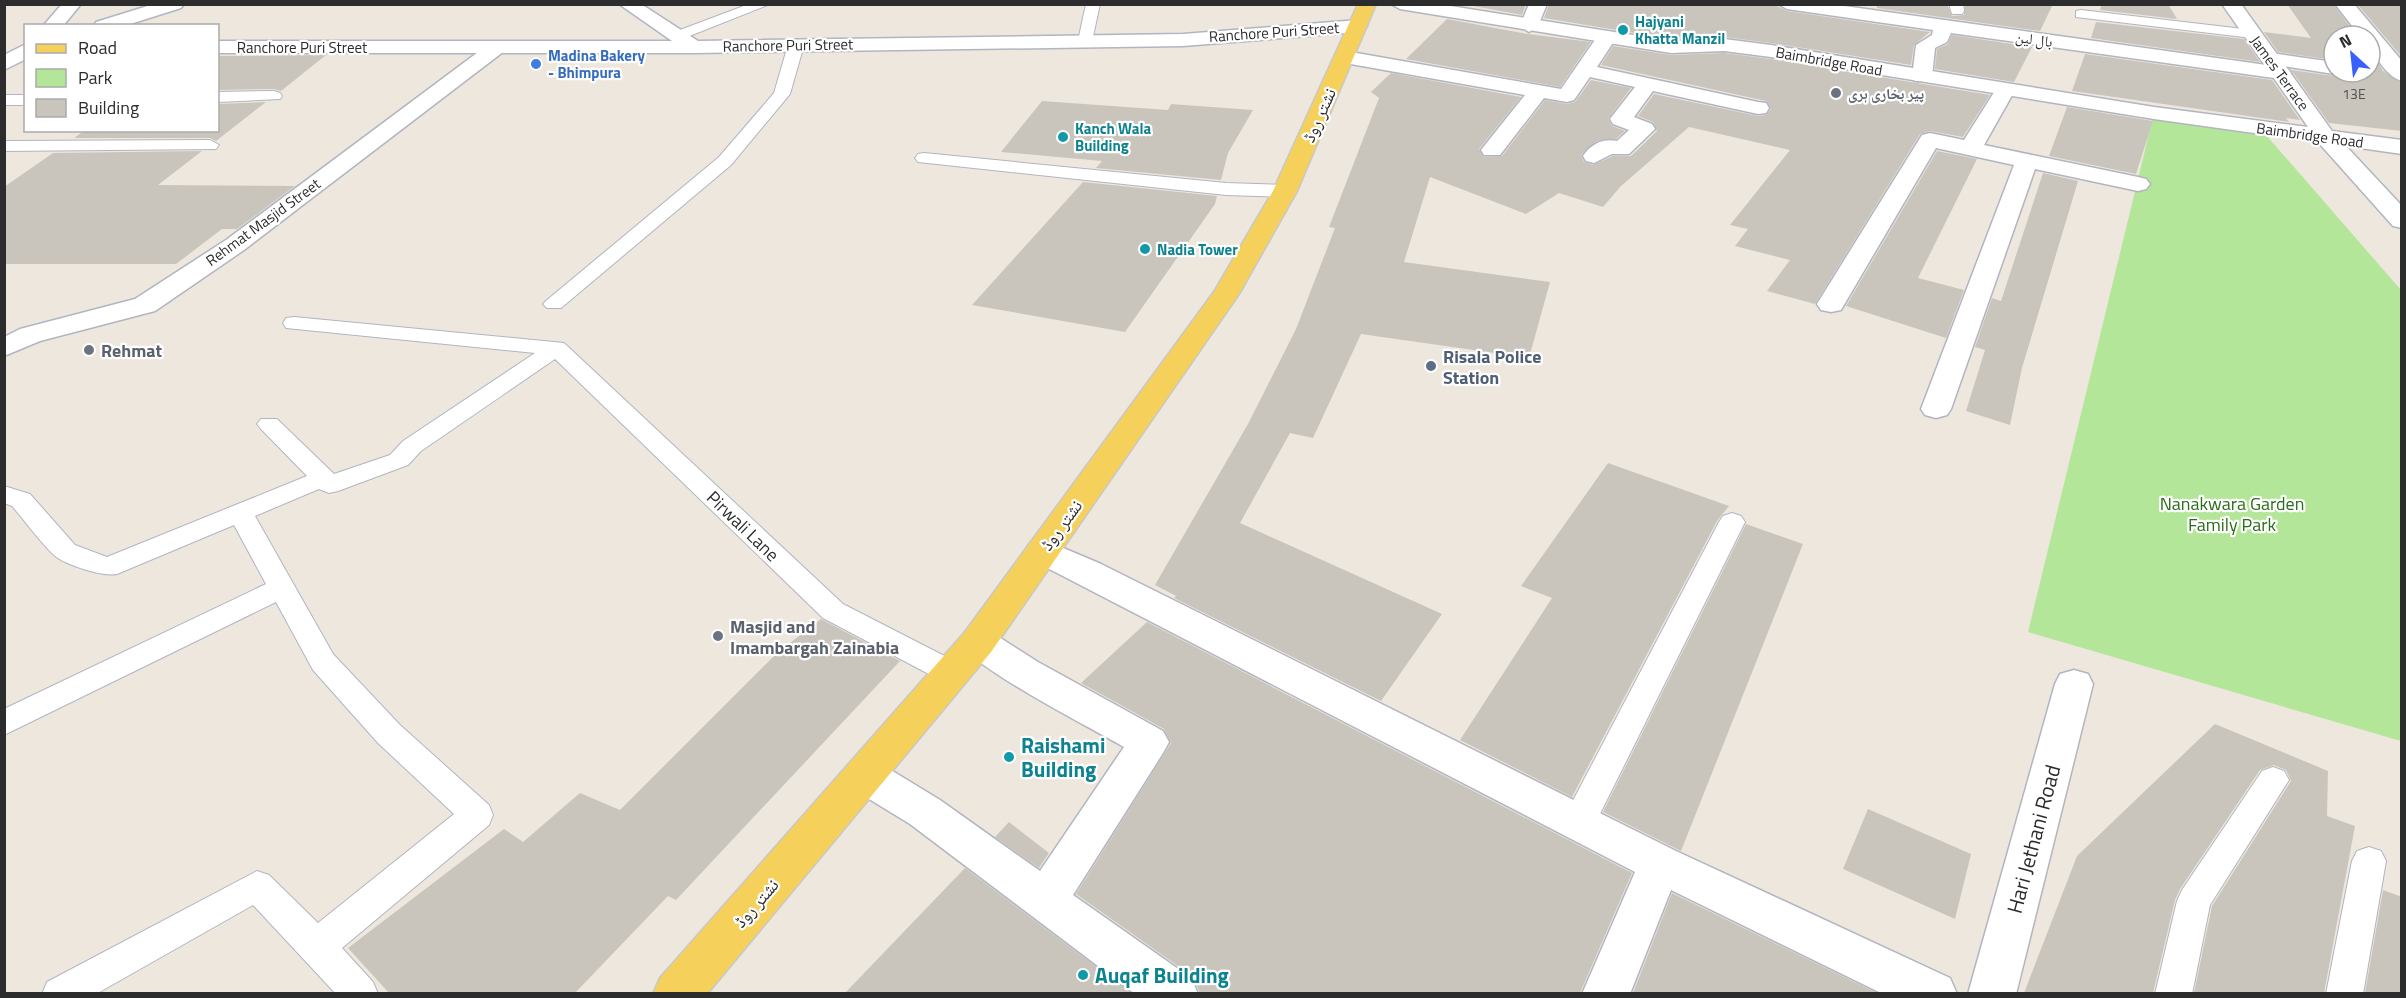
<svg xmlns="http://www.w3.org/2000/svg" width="2406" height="998" font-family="'Titillium Web','Noto Naskh Arabic',sans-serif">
  <rect width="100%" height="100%" fill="#eee7de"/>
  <polygon fill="#b4e699" points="2154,113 2260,128 2401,290 2401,741 2028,632"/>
  <g fill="#c9c5bd">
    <polygon points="1463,4 1526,4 1522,15"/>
    <polygon points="1549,4 1772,4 1787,11 1930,32 1914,45 1911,65 1771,43 1724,37 1671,39 1544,18"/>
    <polygon points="1877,4 1947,4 1952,16 1964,15 1965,4 2053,4 2040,31 1877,8"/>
    <polygon points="2102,4 2168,4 2177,19 2100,10"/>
    <polygon points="2287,4 2333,4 2357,36 2334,36 2334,60 2278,52 2264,32 2311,38"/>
    <polygon points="2357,4 2402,4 2402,57"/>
    <polygon points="1447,19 1528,34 1591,42 1560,87 1406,59"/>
    <polygon points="2096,22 2244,39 2260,62 2091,38"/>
    <polygon points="1952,35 2032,47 2014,82 1935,69 1937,49 1948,44"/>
    <polygon points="1613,46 1671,55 1724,53 1771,59 1990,95 1963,137 1930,131 1920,134 1815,304 1767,291 1790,260 1735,246 1748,229 1730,225 1790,150 1689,127 1621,186 1603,207 1559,193 1526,214 1430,177 1404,262 1550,282 1529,358 1361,334 1313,438 1290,433 1240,523 1442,614 1381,701 1174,598 1176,596 1155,585 1248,424 1296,329 1335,228 1329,227 1379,98 1371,92 1391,73 1521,97 1479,149 1484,157 1502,156 1545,100 1567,104 1575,102 1591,80 1631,88 1608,119 1612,126 1625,131 1616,139 1597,141 1581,155 1584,162 1593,165 1613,156 1631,156 1657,131 1653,122 1638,116 1654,94 1758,116 1766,115 1771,109 1766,101 1601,65"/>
    <polygon points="2370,47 2383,71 2402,83 2402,131 2329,123 2291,70 2334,76 2343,72 2370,72"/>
    <polygon points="2085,54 2272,80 2300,120 2286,118 2289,122 2072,91"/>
    <polygon points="326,55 281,91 274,89 218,90 218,56"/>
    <polygon points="1042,101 1168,110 1171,104 1253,110 1228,153 1221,180 1096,168 1102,161 1001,152"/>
    <polygon points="266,102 216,141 210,138 74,138 85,130 218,130 218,104"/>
    <polygon points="2067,107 2153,121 2136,174 2049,156"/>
    <polygon points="202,151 158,185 295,186 237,229 222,229 176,264 4,264 4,187 53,153"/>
    <polygon points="1937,151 1977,159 1918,278 1964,290 1946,338 1846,306"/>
    <polygon points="2043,173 2078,181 2022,368 2010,425 1966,411 1985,350 1975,347 1992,298 2001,301"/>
    <polygon points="1083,182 1217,196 1215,204 1125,332 972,305"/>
    <polygon points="1608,463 1729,506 1717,521 1572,797 1460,740 1552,598 1521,586"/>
    <polygon points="1746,524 1803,544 1681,851 1603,812"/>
    <polygon points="821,619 900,661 676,900 668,896 575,993 389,993 348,948 504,829 523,842 580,793 620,810 777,653"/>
    <polygon points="1147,622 1632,873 1580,993 1200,993 1192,976 1076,894 1171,743 1164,729 1081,683"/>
    <polygon points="2215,724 2328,771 2327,816 2355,826 2324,993 2194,993 2212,906 2291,781 2286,770 2274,765 2260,770 2180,889 2175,900 2153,993 2024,993 2077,856"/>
    <polygon points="1868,809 1971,854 1955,919 1843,869"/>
    <polygon points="1009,822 1049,853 1039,868 995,837"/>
    <polygon points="965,868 1131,993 845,993"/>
    <polygon points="2383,890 2402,897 2402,993 2365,993"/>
    <polygon points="1672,893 1877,993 1633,993"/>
  </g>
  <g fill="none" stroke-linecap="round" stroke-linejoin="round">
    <defs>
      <g id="service">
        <polygon points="749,4 770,4 682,39 677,40 670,36 672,33"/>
        <polygon points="1086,4 1100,4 1092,41 1085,45 1078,41"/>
        <polygon points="1949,4 1963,4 1964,11 1962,14 1952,14"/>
        <polygon points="2081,10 2252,30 2259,34 2252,38 2076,17 2076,11"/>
        <polygon points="796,40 804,45 790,94 731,165 561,308 547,308 543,304 547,300 719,157 774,93 788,45"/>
        <polygon points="274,91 280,93 282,96 280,99 218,102 218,92"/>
        <rect x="4" y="95" width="22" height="10"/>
        <polygon points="210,140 219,145 216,149 4,151 4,141"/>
        <polygon points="924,153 1226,183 1285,185 1294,191 1285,197 1226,195 918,162 915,158 918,154"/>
        <path d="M294,317L564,343L843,604L962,665L967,673L962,681L952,684L942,681L823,618L555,359L421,451L408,465L338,491L329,493L319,489L255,516L333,654L400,725L489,805L493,815L489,825L342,948L373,982L378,994H336L253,905L96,994H42L47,982L257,871L269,875L318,923L454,814L378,743L313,670L276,602L4,735V709L266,584L234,525L117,574C103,577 66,565 55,556C39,541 26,522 12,506L4,503V486L30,494L75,545L107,557L307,476L261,429L257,424L261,419H277L334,474L390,455L403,441L535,353L286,328L283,323L286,318Z"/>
        <polygon points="1732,513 1741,516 1745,522 1591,832 1579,836 1567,832 1563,822 1567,812 1719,522 1723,516"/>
        <polygon points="2273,767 2284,771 2289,780 2210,905 2192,994 2155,994 2177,901 2182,890 2262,771"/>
        <polygon points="2369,847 2381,851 2386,861 2363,994 2326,994 2352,861 2357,851"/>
      </g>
      <g id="minor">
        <polygon points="154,4 184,4 181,8 124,26 94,26 96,22"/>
        <polygon points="1529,4 1547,4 1538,26 1529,32 1520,26"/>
        <polygon points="1778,4 1830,4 2281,67 2288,69 2291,73 2288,77 2281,79 1951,33 1947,42 1935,48 1932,77 1929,81 1915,81 1912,77 1916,45 1932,35 1933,30 1787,9"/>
        <path d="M2335,4H2354L2402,61V81C2386,77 2370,51 2370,36H2360Z"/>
        <path d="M1606,32L1616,38L1597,67L1758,102L1766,103L1769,108L1766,113L1758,114L1653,91L1634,117L1652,124L1655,129L1629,154H1612L1594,163L1586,161L1583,156C1591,144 1603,138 1617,141L1629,130L1613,124L1610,119L1635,87L1590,77L1574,100L1567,102L1544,98L1500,155H1484L1481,150L1525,95L1345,63L1338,61L1335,57L1338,53L1345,51L1561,89L1599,34Z"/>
        <polygon points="496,42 506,48 503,52 244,250 155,311 40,341 4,356 4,337 20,329 135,299 226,240 489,44"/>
        <polygon points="2271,53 2334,62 2334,72 2341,72 2334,74 2264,63 2261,59 2264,55"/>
        <polygon points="2005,84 2012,86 2015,90 1984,145 2138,177 2146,179 2150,184 2146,189 2138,191 2035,169 1951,409 1947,415 1936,418 1925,415 1921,409 2014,165 1936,148 1841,310 1831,312 1821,310 1817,304 1922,135 1930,133 1964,140 1998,86"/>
        <polygon points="1042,539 1101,564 1676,851 1950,978 1957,994 1883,994 1671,890 1630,994 1582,994 1635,872 1030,559 1025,551 1030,543"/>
        <path d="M978,628L991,632L1038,662L1163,731L1169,742L1163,753L1073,895L1191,978L1198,994H1135L910,824L851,788L845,776L851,764L866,759L881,764L940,800L1040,871L1124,747C1091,728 975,669 959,642L965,632Z"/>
        <polygon points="2074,670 2088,674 2093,684 2016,994 1968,994 2055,684 2060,674"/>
      </g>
      <g id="tertiary">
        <polygon points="62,4 81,4 63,26 43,26"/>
        <polygon points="619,4 641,4 698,41 1183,34 1358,20 1367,26 1358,32 1183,46 694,53 218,53 218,41 672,41"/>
        <polygon points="1391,4 1438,4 1671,41 1724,39 1771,45 2154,107 2308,127 2222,4 2241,4 2332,131 2402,140 2402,154 2346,146 2402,206 2402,228 2393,226 2318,142 2154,119 1771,57 1724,51 1671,53 1400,9"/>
        <polygon points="26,44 26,59 4,70 4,55"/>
      </g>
      <polygon id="primary" points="1358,4 1376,4 1297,191 1239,294 991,652 707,994 653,994 660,978 965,632 1214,292 1273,191"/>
    </defs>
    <use href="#service" stroke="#b2b5c0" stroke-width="2"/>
    <use href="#minor" stroke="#b2b5c0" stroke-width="3"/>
    <use href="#tertiary" stroke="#b2b5c0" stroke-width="3"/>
    <use href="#primary" stroke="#c8c8c8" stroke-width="3"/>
    <use href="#service" fill="#fff" fill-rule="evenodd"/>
    <use href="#minor" fill="#fff" fill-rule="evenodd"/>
    <use href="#tertiary" fill="#fff" fill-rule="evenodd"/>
    <use href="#primary" fill="#f5d15c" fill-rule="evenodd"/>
  </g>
  <g fill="#0f9aa8" stroke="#fff" stroke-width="2">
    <circle cx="1623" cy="30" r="6"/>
    <circle cx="1063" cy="137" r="6"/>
    <circle cx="1145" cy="249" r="6"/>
    <circle cx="1009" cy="757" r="6"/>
    <circle cx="1083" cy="975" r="6"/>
  </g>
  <circle fill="#3f7fe0" stroke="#fff" stroke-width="2" cx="536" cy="64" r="6"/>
  <g fill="#6b7280" stroke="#fff" stroke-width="2">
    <circle cx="1836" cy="93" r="6"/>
    <circle cx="89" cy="350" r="6"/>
    <circle cx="718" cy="636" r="6"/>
  </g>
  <circle fill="#5c6f8a" stroke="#fff" stroke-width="2" cx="1431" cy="366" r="6"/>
  <g text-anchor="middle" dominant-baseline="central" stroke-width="4.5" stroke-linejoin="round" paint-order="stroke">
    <g font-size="14" fill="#535250">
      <text x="2354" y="93">13E</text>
    </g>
    <g font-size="15" font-weight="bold" fill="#0d838f" stroke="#fff" text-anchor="start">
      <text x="1635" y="21">Hajyani<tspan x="1635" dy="17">Khatta Manzil</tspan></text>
      <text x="1075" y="128">Kanch Wala<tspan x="1075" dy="17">Building</tspan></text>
      <text x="1157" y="249">Nadia Tower</text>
    </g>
    <g font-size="15" fill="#2c2c2c" stroke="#fff">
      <text transform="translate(1274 32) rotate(-4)">Ranchore Puri Street</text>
      <text transform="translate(2034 39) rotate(8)">بال لین</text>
      <text transform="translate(788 45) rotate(-1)">Ranchore Puri Street</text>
      <text x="302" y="47">Ranchore Puri Street</text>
      <text transform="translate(1829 61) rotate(10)">Baimbridge Road</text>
      <text transform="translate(2280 73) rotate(54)">James Terrace</text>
      <text transform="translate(2310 135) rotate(8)">Baimbridge Road</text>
      <text transform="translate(263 222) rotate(-36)">Rehmat Masjid Street</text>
    </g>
    <g font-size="15" font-weight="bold" fill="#366cbe" stroke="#fff" text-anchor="start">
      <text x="548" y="55">Madina Bakery<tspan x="548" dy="17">- Bhimpura</tspan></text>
    </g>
    <g font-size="15" font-weight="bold" fill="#5b616d" stroke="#fff" text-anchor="start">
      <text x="1848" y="93">پیر بخاری ہری</text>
    </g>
    <g font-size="18" fill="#2c2c2c" stroke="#fff">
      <text transform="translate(1319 115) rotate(-66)">نشتر روڈ</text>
      <text transform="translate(1061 525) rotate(-54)">نشتر روڈ</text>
      <text transform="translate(743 526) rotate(44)">Pirwali Lane</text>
      <text transform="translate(756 903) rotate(-49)">نشتر روڈ</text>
    </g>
    <g font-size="18" font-weight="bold" fill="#5b616d" stroke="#fff" text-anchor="start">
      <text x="101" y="350">Rehmat</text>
      <text x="730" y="626">Masjid and<tspan x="730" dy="21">Imambargah Zainabia</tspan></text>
    </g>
    <g font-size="18" font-weight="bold" fill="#4e5e75" stroke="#fff" text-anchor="start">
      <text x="1443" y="356">Risala Police<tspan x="1443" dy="21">Station</tspan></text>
    </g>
    <g font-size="18" fill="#2a6d18" stroke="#fff">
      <text x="2232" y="503">Nanakwara Garden<tspan x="2232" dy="21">Family Park</tspan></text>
    </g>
    <g font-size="21" font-weight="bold" fill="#0d838f" stroke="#fff" text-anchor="start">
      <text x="1021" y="745">Raishami<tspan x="1021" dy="24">Building</tspan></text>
      <text x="1095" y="975">Auqaf Building</text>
    </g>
    <g font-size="21" fill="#2c2c2c" stroke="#fff">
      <text transform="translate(2033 839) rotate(-75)">Hari Jethani Road</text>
    </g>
  </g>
  <rect width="2406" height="998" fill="none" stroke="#2c2c2c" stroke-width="12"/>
  <rect x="24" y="24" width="195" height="108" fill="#ffffff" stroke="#ababab" stroke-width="1.5"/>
  <rect x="36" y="44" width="30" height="9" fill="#f5d15c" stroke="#ababab" stroke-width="1.5"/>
  <text x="78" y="54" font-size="18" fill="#2c2c2c">Road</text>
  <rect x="36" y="69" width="30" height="18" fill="#b4e699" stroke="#ababab" stroke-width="1.5"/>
  <text x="78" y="84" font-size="18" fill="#2c2c2c">Park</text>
  <rect x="36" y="99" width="30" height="18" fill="#c9c5bd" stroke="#ababab" stroke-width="1.5"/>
  <text x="78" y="114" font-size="18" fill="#2c2c2c">Building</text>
  <g transform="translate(2352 54) rotate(333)"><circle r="28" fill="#ffffff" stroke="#ababab" stroke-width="1.5"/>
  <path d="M0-4.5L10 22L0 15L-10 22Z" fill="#3a5fff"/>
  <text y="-9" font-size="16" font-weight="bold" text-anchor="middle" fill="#2c2c2c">N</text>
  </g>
</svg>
